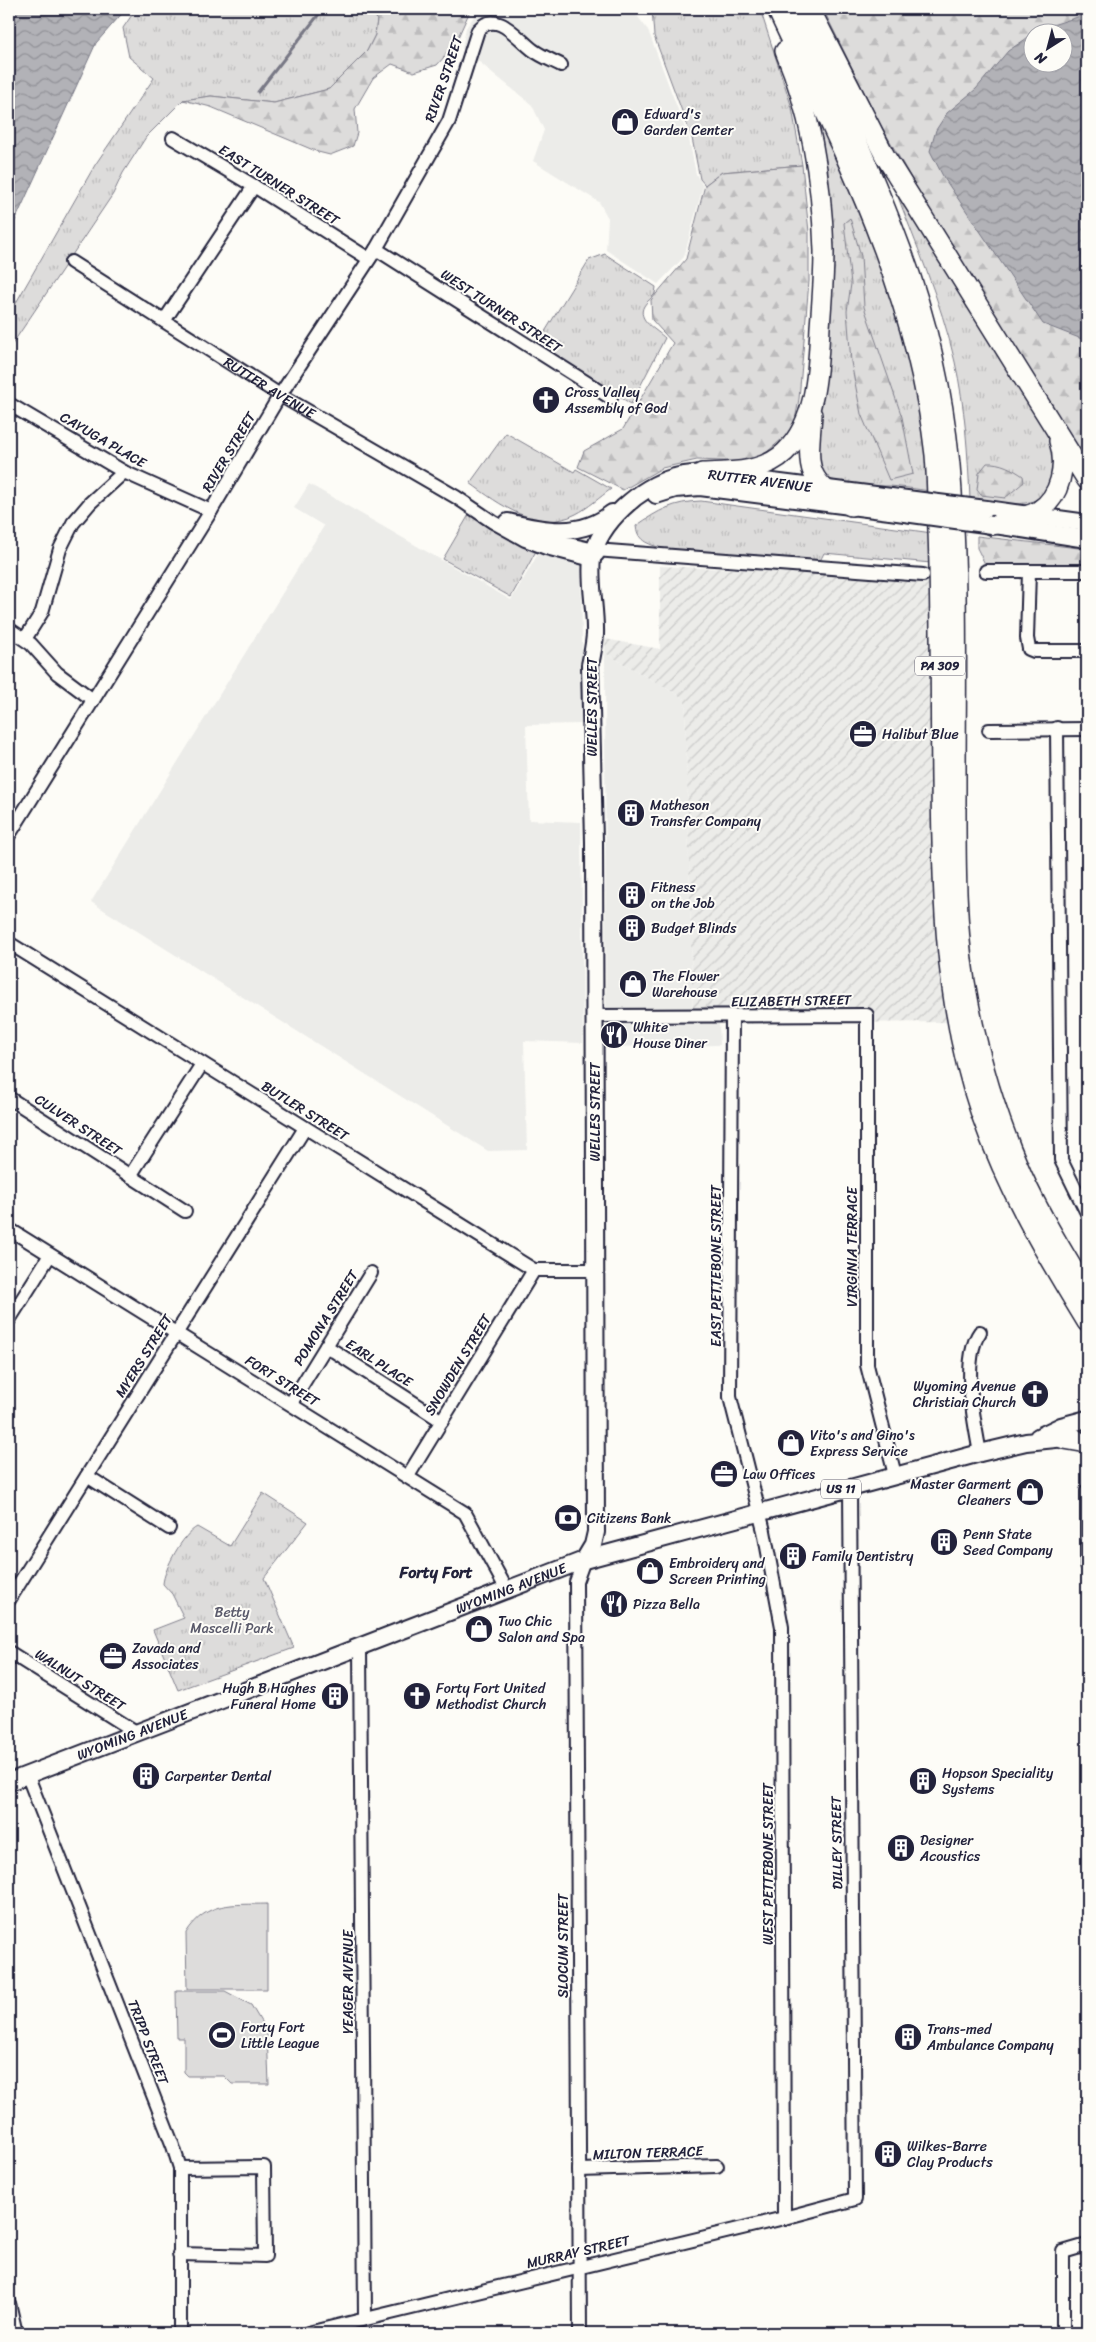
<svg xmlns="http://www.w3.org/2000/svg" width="1096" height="2342" font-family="Sriracha,sans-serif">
  <defs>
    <pattern id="industrial-furrows" width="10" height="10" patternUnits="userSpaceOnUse" patternTransform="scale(1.25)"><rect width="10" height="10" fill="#ecece9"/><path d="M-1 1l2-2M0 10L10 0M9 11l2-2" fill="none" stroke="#cacac9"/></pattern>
    <pattern id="grass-tufts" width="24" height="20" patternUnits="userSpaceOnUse" patternTransform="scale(1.25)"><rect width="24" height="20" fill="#dddcdb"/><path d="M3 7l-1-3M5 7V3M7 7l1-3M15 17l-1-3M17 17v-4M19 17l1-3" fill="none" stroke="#bdbcbd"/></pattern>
    <pattern id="forest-firs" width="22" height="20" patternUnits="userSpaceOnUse" patternTransform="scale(1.25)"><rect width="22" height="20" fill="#dddcdb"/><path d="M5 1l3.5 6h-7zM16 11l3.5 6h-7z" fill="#bdbcbd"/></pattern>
    <pattern id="water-waves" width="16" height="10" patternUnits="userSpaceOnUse" patternTransform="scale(1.25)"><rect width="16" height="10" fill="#b2b2b7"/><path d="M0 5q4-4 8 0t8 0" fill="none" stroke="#909096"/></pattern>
  </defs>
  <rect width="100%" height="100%" fill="#fdfcf7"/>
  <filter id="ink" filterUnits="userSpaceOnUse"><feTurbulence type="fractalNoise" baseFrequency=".02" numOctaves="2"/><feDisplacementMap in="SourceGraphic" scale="10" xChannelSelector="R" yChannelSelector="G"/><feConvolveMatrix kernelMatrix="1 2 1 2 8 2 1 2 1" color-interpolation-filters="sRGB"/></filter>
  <g filter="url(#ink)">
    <g fill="#ecece9">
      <polygon points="479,9 632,9 648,30 689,139 696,174 703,186 684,257 658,284 606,250 608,218 599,202 533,161 544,130 532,105 462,48 466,28"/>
      <polygon points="309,484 511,600 538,554 581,565 583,724 526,725 529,820 581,822 583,1043 524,1041 527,1150 488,1151 91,902 324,526 294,508"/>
      <polygon points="605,653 685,699 693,1024 719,1023 720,1045 606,1047"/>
    </g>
    <polygon fill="url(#industrial-furrows)" points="831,560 931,567 950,1022 693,1024 685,699 605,653 605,639 660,649 660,566 820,573"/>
    <g fill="url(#grass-tufts)" stroke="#807f8b">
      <polygon points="136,9 373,9 377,20 375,35 367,51 329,89 274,103 211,96 183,100 146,137 123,173 113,194 11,346 9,354 9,315 95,165 154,78 129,57 123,28"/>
      <polygon points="652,9 760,9 792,108 802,165 722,172 705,185 700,179 692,138 654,36"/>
      <path d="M805,93L837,150L873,234L919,385L930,491C916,489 903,487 890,486C865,486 847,488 824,476C811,445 817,410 824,378Z"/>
      <path d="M893,184C930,243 967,303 1003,362C1019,388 1044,420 1052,449C1055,462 1055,481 1046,492C1030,512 992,501 970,499C968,453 965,406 955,362C941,301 915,242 893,184Z"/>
      <path d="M605,254L656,287L655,294C652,298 646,302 644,306C636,320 657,330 665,338L631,404L538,343L589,260Z"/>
      <path d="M506,433L574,472L576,469L611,489C600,497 588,508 576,514C538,534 499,504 470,483Z"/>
      <path d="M701,501L932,533L931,563L824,553L820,561L664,549C650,544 638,543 636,526C659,510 673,502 701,501Z"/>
      <polygon points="470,513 536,551 511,597 443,559"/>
      <path d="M263,1493L308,1522L264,1578L294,1648L178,1690L153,1630L184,1618L172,1594L163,1584C164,1569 183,1534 197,1527L230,1546Z"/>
    </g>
    <g fill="url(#forest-firs)" stroke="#807f8b" fill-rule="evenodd">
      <polygon points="373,9 473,9 469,13 454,46 437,65 414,72 392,64 373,78 355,109 357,133 353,146 330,155 318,152 211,107 183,100 211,96 274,103 329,89 367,51 375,35 377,20"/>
      <path d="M823,9H1087V467L937,223L880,124ZM1034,32H1064V62H1034Z"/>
      <polygon points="802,165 809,232 809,281 799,399 795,420 788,434 761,457 745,462 697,460 662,468 623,490 578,467 584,451 623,429 673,343 652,320 651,300 686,259 705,185 722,172"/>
      <polygon points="850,218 861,256 864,307 902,417 913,474 889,480 861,414 851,362 847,311 851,284 844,223"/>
      <path d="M987,463C1000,462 1013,469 1023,476L1024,482L1005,498L981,495L977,490L979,473Z"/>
      <polygon points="977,536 1087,549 1087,568 985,564 977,548"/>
    </g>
    <g fill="#dddcdb" stroke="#807f8b">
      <path d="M267,1904V1989H187L186,1933C207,1900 233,1905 267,1904Z"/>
      <polygon points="176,1991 225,1991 251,2005 267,2032 269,2084 232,2084 224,2076 188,2076 184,2072 184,2038 177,2038"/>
    </g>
    <g fill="url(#water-waves)" stroke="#787885">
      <polygon points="9,9 126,9 96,43 9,234"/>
      <polygon points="1087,14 1087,341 1043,324 944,178 930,151 936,130 947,113 976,89 1008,51 1033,34 1034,62 1064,62 1064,32 1036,32 1043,28"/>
    </g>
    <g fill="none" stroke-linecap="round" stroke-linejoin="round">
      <polyline stroke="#787885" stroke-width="3" points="258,92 323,9"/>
      <defs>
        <g id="minor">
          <polyline points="173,138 254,186 369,259"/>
          <polyline points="376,249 611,398"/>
          <path id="s1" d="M71,262L280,395L456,497L493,522L525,540L546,548L592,560L598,554"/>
          <polyline points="164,321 254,186"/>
          <polyline points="9,404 124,472 211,511"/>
          <polyline points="529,532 551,540 595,550 923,575"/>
          <polyline points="986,571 1087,571"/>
          <polyline points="1029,571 1027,638 1029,649 1034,651 1087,651"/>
          <polyline points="9,629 31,644 57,673 93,700"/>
          <polyline points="25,639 42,612 60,549 73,523 90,503 124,472"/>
          <polyline points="1057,728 1061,1160 1087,1213"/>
          <polyline points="989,730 1087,729"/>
          <path d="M9,835L211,511L280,395L376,249L449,121L478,30C497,9 517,38 533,50C541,56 551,60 561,65"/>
          <polyline points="9,943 534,1270 595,1270"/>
          <polyline points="594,1016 867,1015 867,1365 895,1475"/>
          <polyline points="732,1017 730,1397 764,1531 782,1627 784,2218"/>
          <polyline points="9,1098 185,1211"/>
          <polyline points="130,1176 202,1064"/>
          <polyline points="9,1229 465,1513 507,1590"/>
          <polyline points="9,1320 50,1255"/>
          <polyline points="326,1346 442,1421"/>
          <polyline points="291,1403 371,1273"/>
          <path d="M980,1453C974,1421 961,1358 980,1332"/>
          <polyline points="87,1476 169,1528"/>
          <polyline points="408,1476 534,1270"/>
          <polyline points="1087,1491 1087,1565"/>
          <polyline points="9,1600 305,1128"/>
          <polyline points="360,1646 365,2318"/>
          <polyline points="9,1652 136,1732"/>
          <polyline points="27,1774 173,2146 180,2168 180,2333"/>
          <polyline points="579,2170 717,2166"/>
          <polyline points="179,2254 265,2256 264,2167 180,2168"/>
          <polyline points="9,2303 16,2333"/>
          <polyline points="308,2333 784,2218 855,2199 850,1487"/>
          <polyline points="580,2333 576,1582 584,1560"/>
          <polyline points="1063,2333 1063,2252 1087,2245"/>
        </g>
        <g id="major">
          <polyline points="656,495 675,489 700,487 890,511"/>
          <polyline points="986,509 1087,523"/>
          <path d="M508,522C544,531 581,538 612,513"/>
          <polyline points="995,525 1087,539"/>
          <polyline points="1038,1437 1061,1426 1087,1419"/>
          <path id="s2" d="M584,1560L593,1545L596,1532L594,842L590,665C592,656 594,645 595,635C596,611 589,582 592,559C599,522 640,487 675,477C684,474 693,474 702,473L891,497"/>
          <path id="s3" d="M9,1782L584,1560L980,1453L1026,1442L1075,1437"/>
        </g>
        <g id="highway">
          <path d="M777,9C845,155 917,293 935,455C937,480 937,506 938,531C941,614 940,697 941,780C942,892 944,1006 981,1114C1007,1189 1046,1255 1087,1322"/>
          <path d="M797,9C832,88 871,167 901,249C927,318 943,392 950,465C959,572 956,680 956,787C956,852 955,918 965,982C976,1047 995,1114 1022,1175C1040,1215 1064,1254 1087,1292"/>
          <polyline points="810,9 885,156 1087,480"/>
          <path d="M812,415C808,465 803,481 851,506"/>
          <path d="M702,473C730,472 763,473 785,452C817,421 818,369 820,327C822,302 824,277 824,251C822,185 811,113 785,51"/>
          <path d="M992,525C1007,521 1024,518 1038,511C1061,497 1067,465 1059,441"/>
          <polyline points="1064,1439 1087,1443"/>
        </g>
      </defs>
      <use href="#minor" stroke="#22223b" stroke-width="16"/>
      <use href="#major" stroke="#22223b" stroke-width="20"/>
      <use href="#highway" stroke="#22223b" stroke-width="22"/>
      <use href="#minor" stroke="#fdfcf7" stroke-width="12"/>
      <use href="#major" stroke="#fdfcf7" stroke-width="16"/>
      <use href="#highway" stroke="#fdfcf7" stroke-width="19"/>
      <defs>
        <g id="major-bridge">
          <polyline points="891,497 986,509"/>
          <polyline points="890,511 992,525"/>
        </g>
      </defs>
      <use href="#major-bridge" stroke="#22223b" stroke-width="20" stroke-linecap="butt"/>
      <use href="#major-bridge" stroke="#fdfcf7" stroke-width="16"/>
    </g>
  </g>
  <defs>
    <symbol id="shop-disc" viewBox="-11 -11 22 22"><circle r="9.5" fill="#22223b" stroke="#fdfcf7"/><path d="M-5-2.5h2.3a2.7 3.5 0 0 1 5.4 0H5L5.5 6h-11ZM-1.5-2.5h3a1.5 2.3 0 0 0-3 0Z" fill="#fff"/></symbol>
    <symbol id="church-disc" viewBox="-11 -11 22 22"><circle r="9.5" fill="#22223b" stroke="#fdfcf7"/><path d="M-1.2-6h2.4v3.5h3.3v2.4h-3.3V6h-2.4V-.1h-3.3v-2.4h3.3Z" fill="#fff"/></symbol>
    <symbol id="office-disc" viewBox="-11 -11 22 22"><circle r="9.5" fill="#22223b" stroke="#fdfcf7"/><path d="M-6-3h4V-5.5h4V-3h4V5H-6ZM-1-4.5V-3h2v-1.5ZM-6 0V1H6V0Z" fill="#fff"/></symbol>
    <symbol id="building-disc" viewBox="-11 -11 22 22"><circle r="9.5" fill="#22223b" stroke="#fdfcf7"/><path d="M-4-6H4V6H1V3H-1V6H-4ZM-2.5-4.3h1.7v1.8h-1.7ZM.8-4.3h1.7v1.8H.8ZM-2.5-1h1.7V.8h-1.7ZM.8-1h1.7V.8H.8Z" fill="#fff"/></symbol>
    <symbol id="restaurant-disc" viewBox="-11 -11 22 22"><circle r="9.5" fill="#22223b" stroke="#fdfcf7"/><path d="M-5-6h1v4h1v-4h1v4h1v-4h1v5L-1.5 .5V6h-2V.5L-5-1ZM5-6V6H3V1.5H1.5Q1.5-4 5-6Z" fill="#fff"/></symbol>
    <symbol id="bank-disc" viewBox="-11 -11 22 22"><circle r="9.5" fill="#22223b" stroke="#fdfcf7"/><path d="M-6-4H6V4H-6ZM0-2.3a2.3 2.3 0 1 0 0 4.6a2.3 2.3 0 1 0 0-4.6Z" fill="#fff"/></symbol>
    <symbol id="stadium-disc" viewBox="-11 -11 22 22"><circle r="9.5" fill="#22223b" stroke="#fdfcf7"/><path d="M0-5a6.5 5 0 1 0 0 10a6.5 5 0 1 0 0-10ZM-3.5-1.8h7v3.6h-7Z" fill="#fff"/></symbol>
  </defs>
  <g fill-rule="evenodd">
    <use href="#shop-disc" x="609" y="106" width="32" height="32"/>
    <use href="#church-disc" x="530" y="384" width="32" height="32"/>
    <use href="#office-disc" x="847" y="718" width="32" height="32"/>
    <use href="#building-disc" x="615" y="797" width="32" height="32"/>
    <use href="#building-disc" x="616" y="879" width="32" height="32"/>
    <use href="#building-disc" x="616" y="912" width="32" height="32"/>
    <use href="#shop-disc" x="617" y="968" width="32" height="32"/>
    <use href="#restaurant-disc" x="598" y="1019" width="32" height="32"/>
    <use href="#church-disc" x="1019" y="1378" width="32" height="32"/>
    <use href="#shop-disc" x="775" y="1427" width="32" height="32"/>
    <use href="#office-disc" x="708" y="1458" width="32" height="32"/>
    <use href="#shop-disc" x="1014" y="1476" width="32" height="32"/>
    <use href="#bank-disc" x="552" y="1502" width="32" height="32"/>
    <use href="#building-disc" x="928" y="1526" width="32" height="32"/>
    <use href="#building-disc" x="777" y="1540" width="32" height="32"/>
    <use href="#shop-disc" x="634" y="1555" width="32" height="32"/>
    <use href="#restaurant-disc" x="598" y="1588" width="32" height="32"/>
    <use href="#shop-disc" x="463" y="1613" width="32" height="32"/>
    <use href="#office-disc" x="97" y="1640" width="32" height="32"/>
    <use href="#building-disc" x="319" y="1680" width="32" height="32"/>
    <use href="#church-disc" x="401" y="1680" width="32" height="32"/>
    <use href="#building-disc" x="130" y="1760" width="32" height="32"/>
    <use href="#building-disc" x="907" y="1765" width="32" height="32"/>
    <use href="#building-disc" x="885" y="1832" width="32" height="32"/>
    <use href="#stadium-disc" x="206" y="2019" width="32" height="32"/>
    <use href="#building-disc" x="892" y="2021" width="32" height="32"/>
    <use href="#building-disc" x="872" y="2138" width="32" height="32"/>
  </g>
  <g text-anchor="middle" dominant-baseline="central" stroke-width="4" stroke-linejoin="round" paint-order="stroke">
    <g fill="#fdfcf7" stroke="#646373" stroke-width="1">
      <rect x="915" y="656.5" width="50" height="19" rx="4"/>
      <rect x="821" y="1479.5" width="40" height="19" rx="4"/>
    </g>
    <g font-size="12" font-weight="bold" fill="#22223b">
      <text x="940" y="666">PA 309</text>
      <text x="841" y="1489">US 11</text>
    </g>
    <g font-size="14" fill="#22223b" stroke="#fdfcf7">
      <text transform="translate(444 79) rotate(-71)">RIVER STREET</text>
      <text transform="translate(279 185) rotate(32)">EAST TURNER STREET</text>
      <text transform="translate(501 311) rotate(33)">WEST TURNER STREET</text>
      <text stroke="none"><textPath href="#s1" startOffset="235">RUTTER AVENUE</textPath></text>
      <text transform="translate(103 440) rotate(30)">CAYUGA PLACE</text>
      <text transform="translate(229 452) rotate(-59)">RIVER STREET</text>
      <text stroke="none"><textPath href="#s2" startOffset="1212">RUTTER AVENUE</textPath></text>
      <text transform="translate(592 707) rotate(-90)">WELLES STREET</text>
      <text transform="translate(791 1001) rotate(-1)">ELIZABETH STREET</text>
      <text transform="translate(305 1111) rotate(32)">BUTLER STREET</text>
      <text transform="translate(595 1112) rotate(-90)">WELLES STREET</text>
      <text transform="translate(78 1125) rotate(33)">CULVER STREET</text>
      <text transform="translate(852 1247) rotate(-90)">VIRGINIA TERRACE</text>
      <text transform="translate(716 1266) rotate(-90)">EAST PETTEBONE STREET</text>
      <text transform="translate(326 1318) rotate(-58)">POMONA STREET</text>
      <text transform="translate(144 1356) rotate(-58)">MYERS STREET</text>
      <text transform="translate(379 1363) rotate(33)">EARL PLACE</text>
      <text transform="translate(458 1365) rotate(-59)">SNOWDEN STREET</text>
      <text transform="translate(282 1381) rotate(32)">FORT STREET</text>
      <text stroke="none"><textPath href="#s3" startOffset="538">WYOMING AVENUE</textPath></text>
      <text transform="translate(80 1680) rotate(32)">WALNUT STREET</text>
      <text stroke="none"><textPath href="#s3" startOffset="132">WYOMING AVENUE</textPath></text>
      <text transform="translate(837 1843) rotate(-91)">DILLEY STREET</text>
      <text transform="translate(768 1864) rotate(-90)">WEST PETTEBONE STREET</text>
      <text transform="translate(563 1946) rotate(-90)">SLOCUM STREET</text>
      <text transform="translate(348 1982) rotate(-90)">YEAGER AVENUE</text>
      <text transform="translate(148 2042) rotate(69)">TRIPP STREET</text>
      <text transform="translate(648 2153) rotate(-2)">MILTON TERRACE</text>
      <text transform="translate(578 2252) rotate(-13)">MURRAY STREET</text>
    </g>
    <g font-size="14" fill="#22223b" stroke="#fdfcf7" text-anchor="start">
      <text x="644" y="114">Edward's<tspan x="644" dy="16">Garden Center</tspan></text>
      <text x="565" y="392">Cross Valley<tspan x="565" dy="16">Assembly of God</tspan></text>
      <text x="882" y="734">Halibut Blue</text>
      <text x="650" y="805">Matheson<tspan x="650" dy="16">Transfer Company</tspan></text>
      <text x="651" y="887">Fitness<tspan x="651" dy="16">on the Job</tspan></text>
      <text x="651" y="928">Budget Blinds</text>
      <text x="652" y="976">The Flower<tspan x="652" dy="16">Warehouse</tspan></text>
      <text x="633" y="1027">White<tspan x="633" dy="16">House Diner</tspan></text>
      <text x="1016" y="1386" text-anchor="end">Wyoming Avenue<tspan x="1016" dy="16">Christian Church</tspan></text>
      <text x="810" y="1435">Vito's and Gino's<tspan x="810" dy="16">Express Service</tspan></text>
      <text x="743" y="1474">Law Offices</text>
      <text x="1011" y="1484" text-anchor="end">Master Garment<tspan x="1011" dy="16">Cleaners</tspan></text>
      <text x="587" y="1518">Citizens Bank</text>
      <text x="963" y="1534">Penn State<tspan x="963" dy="16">Seed Company</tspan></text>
      <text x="812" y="1556">Family Dentistry</text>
      <text x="669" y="1563">Embroidery and<tspan x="669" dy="16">Screen Printing</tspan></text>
      <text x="633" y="1604">Pizza Bella</text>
      <text x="498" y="1621">Two Chic<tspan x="498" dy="16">Salon and Spa</tspan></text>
      <text x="132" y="1648">Zavada and<tspan x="132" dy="16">Associates</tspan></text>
      <text x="316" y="1688" text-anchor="end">Hugh B Hughes<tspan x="316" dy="16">Funeral Home</tspan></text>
      <text x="436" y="1688">Forty Fort United<tspan x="436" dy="16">Methodist Church</tspan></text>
      <text x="942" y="1773">Hopson Speciality<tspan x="942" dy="16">Systems</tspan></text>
      <text x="165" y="1776">Carpenter Dental</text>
      <text x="920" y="1840">Designer<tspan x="920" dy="16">Acoustics</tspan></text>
      <text x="241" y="2027">Forty Fort<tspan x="241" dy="16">Little League</tspan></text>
      <text x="927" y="2029">Trans-med<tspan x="927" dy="16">Ambulance Company</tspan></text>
      <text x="907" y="2146">Wilkes-Barre<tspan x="907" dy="16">Clay Products</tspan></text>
    </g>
    <g font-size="14" fill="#5a5a6b" stroke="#fdfcf7">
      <text x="232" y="1612">Betty<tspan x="232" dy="16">Mascelli Park</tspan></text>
    </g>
    <g font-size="16" font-weight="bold" fill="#22223b" stroke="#fdfcf7">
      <text x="436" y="1572">Forty Fort</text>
    </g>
  </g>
  <rect width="1096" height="2342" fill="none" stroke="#fdfcf7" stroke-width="30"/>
  <rect x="15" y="15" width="1066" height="2312" fill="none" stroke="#22223b" stroke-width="2" filter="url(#ink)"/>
  <g transform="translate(1048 48) rotate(216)"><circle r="24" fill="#fdfcf7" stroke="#a5a5ac"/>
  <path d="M0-4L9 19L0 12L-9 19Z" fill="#22223b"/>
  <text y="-8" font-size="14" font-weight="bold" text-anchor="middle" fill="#22223b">N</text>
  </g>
</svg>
